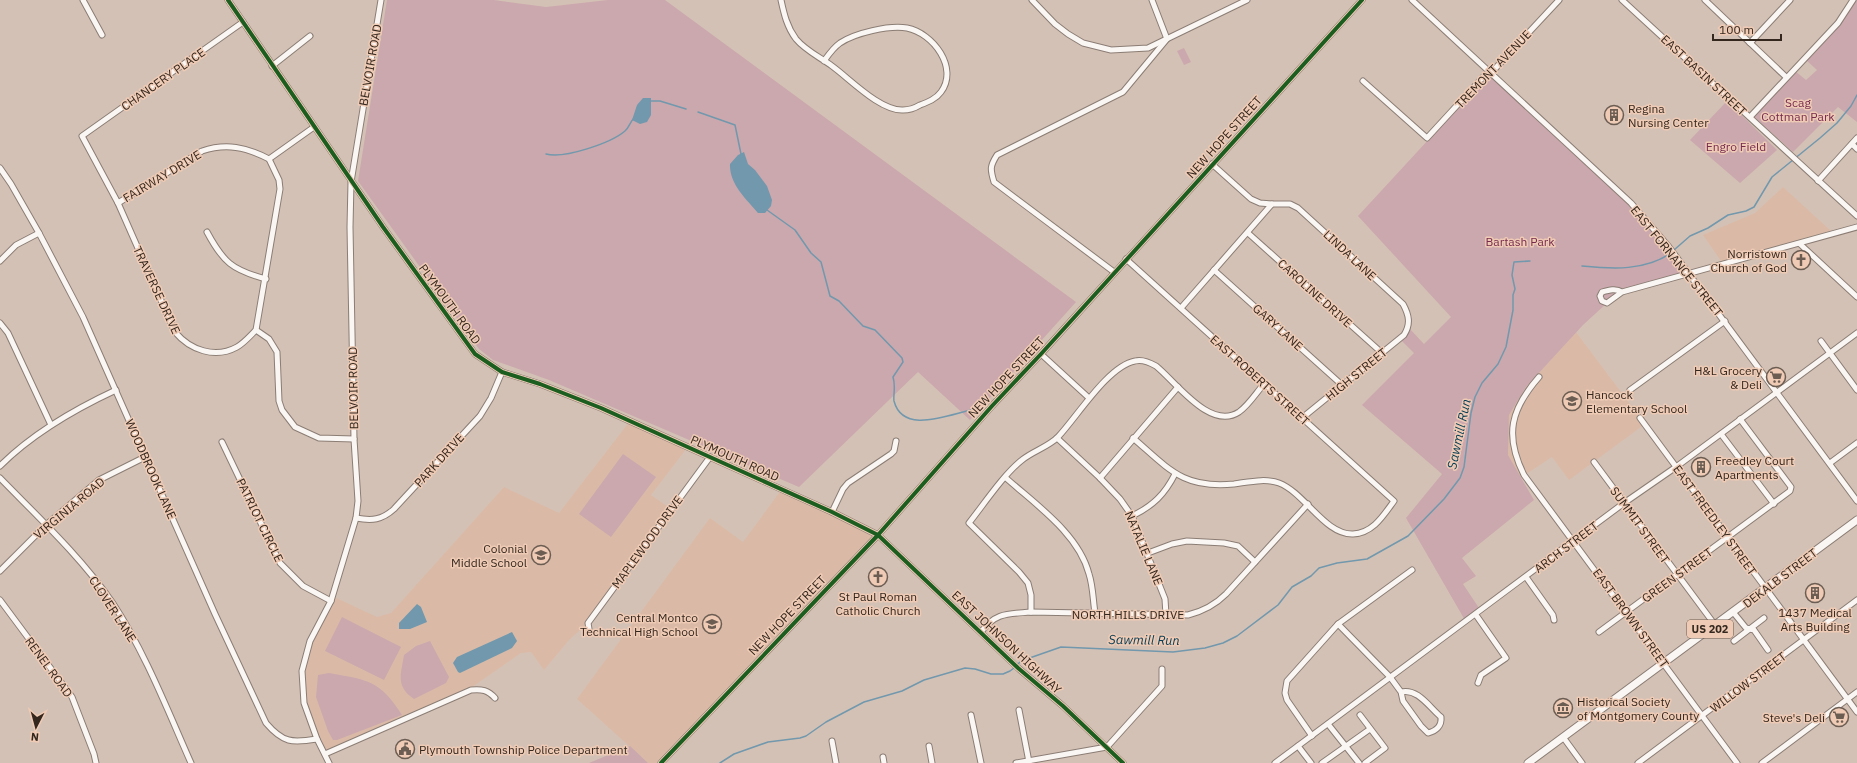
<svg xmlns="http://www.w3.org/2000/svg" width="1857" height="763" font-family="'IBM Plex Sans',sans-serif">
  <rect width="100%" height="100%" fill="#d4c1b5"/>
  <g fill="#dabaa7">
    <polygon points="1783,187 1831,231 1721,261 1703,235 1755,213"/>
    <polygon points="1576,332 1645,424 1569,480 1552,457 1520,478 1508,455 1509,415 1526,387"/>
    <polygon points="630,421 687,448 651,495 671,509 588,623 569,640 544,670 531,652 521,653 462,694 325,754 304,703 305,657 332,596 377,617 391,613 504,487 559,513"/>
    <polygon points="782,489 878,535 661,763 648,763 577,699 710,518 743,542"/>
  </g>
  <g fill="#cba8ad">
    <polygon points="387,0 494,0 546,7 608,0 665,0 1076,302 970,420 918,372 799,487 549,380 493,360 479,349 358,181"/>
    <polygon points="1853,0 1857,0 1857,122 1838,107 1793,152 1754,117 1795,71 1806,80 1817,70 1806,60"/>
    <polygon points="1184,48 1191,62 1184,65 1177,51"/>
    <polygon points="1489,74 1631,203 1688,273 1622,292 1607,303 1583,325 1526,387 1509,415 1508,455 1534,500 1462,558 1476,576 1463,584 1481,611 1466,622 1406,518 1442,474 1362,405 1414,353 1400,339 1409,328 1424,344 1451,317 1358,216"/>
    <polygon points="1727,101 1777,150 1740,183 1690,140"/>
    <polygon points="623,454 656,477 611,537 579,514"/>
    <polygon points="342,617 401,647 384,680 325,651"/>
    <path d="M430,641L449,677L446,683L414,699C395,686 401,674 404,655L416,646Z"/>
    <path d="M329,673C368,680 380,680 402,715L337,740H333L328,731L316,697L318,675Z"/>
    <polygon points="630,746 648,763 589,763"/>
  </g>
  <g fill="#7198ad">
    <polygon points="643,98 651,98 651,115 647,122 640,124 632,120 637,105"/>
    <path d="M744,152L748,164L755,170L767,186L772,200L771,206L765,213H758C747,200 729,184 730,164L738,155Z"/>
    <polygon points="417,604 421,607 427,622 410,629 399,629 399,623"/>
    <polygon points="512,632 517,641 512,648 460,673 458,672 453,663 457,657"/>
  </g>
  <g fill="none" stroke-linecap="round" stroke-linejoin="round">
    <g stroke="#7198ad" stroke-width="1.5">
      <polyline points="650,101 660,101 686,109"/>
      <polyline points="698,112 735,125 741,154"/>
      <path d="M546,154C564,159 611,143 625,131C629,128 630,122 634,118"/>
      <path d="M767,210L795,230L811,253L821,262L830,296L839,301L863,326L875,330L902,358L903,362L893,377C896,386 893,396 894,401C904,439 959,409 983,408"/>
      <polyline points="1674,250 1690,236 1708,228 1728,215 1746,211 1754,207 1772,177 1820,138 1837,123 1851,106 1857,95"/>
      <path d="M1582,266C1613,269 1645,271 1671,253"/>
      <polyline points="1017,665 1021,661 1061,647 1173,652 1205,648 1223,643 1237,636 1278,605 1292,587 1311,576 1319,568 1337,563 1367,559 1408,536 1444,499 1460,478 1464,467 1471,413 1475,397 1482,383 1498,364 1506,347 1513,310 1513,295 1515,289 1512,275 1514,262 1530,261"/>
      <polyline points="720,763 734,754 768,742 800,738 806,736 826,722 864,702 902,691 924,680 965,668 975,669 991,674 1003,674 1010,671 1014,668"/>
    </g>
    <defs>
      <g id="minor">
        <polyline points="83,0 102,35"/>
        <polyline points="228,0 383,227 475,354 502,372 540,384 601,408 832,512 878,535 1018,668 1063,706 1123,763"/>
        <path d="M781,0C784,14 787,27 796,39C806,51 820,57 832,66C850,79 880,111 903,110C910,110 915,108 920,105C928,102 936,99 941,92C959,68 933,33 907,28C889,25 855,33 840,43C833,48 829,54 824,61"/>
        <polyline points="1032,0 1055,24 1068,34 1083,43 1111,50 1148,48 1247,0"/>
        <polyline points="1412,0 1631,203 1669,247 1857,501"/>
        <polyline points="1622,0 1857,216"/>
        <polyline points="1705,0 1786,77"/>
        <path d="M243,22L82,136L118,203L175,332C190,350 215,359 237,347C244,343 250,336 256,330L280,189L279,180L269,159"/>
        <polyline points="1750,43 1790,0"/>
        <polyline points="272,66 310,36"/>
        <polyline points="1363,81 1427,138 1484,76 1491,73 1559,0"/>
        <polyline points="1750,117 1838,23 1853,0"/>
        <polyline points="1852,144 1857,149"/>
        <polyline points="1212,164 1251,199 1260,203 1272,204"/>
        <path d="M0,168L11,184L39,233L83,317L215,614L266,723C283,743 292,743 317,739"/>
        <polyline points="1818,181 1857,138"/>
        <path d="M118,203L202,151C226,143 246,147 269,159L314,127"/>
        <path d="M207,232C223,262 232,270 266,279"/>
        <polyline points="1248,233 1382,353"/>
        <polyline points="1800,244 1857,297"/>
        <path d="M1126,259L1394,501C1383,516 1373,533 1353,534C1325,535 1305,493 1279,483C1265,478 1249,482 1234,484C1183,489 1169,469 1133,438"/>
        <polyline points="0,261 16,245 39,233"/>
        <polyline points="1214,270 1342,385"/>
        <path d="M1114,272L994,182C990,169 990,166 997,155L1123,92L1167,39L1152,0"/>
        <path d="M1622,292C1616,288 1609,290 1602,292L1600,296L1602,301L1607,303L1622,292L1857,227"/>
        <path d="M1181,308L1272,204H1290L1298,208L1403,304C1409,315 1411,324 1404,335L1302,418"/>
        <polyline points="0,323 8,333 51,425"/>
        <polyline points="256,330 269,339 277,352 279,401 282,410 295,427 319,438 354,439"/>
        <polyline points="1821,341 1857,390"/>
        <polyline points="1041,354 1089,398"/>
        <path d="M1539,377C1511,409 1504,435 1524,475L1737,763"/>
        <polyline points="1630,390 1725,321"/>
        <polyline points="1640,418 1857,712"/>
        <polyline points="1721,434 1774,504"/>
        <polyline points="1057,438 1100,478 1120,499 1132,516 1165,599 1166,615"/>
        <polyline points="222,442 280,563 303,586 331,601"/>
        <polyline points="1594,462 1715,625"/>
        <polyline points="1830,463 1857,443"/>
        <path d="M0,466C33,433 73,410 116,390"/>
        <path d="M0,478C39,518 80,556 112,602C145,652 167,709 191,763"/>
        <path d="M1006,478C1035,504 1079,534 1089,574C1093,586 1093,600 1095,613"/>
        <polyline points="1100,478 1178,387"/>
        <polyline points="832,512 843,489 848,483 891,454 894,451 896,441"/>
        <path d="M1132,516C1153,506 1165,494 1175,474"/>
        <path d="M356,518C372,521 382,520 394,509L480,416L491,398L502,372"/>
        <polyline points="1148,553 1172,544 1187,541 1224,543 1238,546 1255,562"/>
        <polyline points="0,571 46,525 99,480 145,457"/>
        <polyline points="1526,577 1553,615 1554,620"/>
        <polyline points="0,600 72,697 94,754 96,763"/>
        <path d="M1031,612V595L1028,583L1019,572L969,523C984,504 1004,474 1022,460C1033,451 1048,447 1058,437C1077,417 1108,366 1135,361C1142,359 1149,362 1156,366C1176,382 1210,431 1239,412C1249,405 1256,393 1264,384"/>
        <polyline points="1733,612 1746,628 1754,630 1768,650"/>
        <polyline points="1476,615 1506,658 1481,675 1478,683"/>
        <path d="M1338,624L1390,677L1401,692L1403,701L1421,726L1428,733C1436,731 1442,726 1441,717C1429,707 1418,688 1401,692"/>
        <polyline points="589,629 588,623 710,457"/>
        <path d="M981,632C996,612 1008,614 1031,612L1188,615C1204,611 1215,605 1226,594L1308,504"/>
        <polyline points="1599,632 1790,491 1791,487 1740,419"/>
        <polyline points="1734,641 1764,618"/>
        <polyline points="1019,710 1029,762"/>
        <polyline points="971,715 981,763"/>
        <polyline points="1360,715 1385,748 1365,763"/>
        <polyline points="1328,724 1359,763"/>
        <polyline points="1312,736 1287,700 1285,693 1287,681 1338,624 1412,570"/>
        <polyline points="1563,737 1582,763"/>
        <polyline points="832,741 836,763"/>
        <polyline points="929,746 932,763"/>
        <polyline points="1298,746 1311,763"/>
        <path d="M325,754L471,690C482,689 488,690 495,698"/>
        <polyline points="883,757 884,763"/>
        <polyline points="329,763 317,739 304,703 302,671 310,641 331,601 356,518 358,501 354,439 350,227 351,182 381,0"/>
        <polyline points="661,763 878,535 992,406 1041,354 1362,0"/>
        <polyline points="1016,763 1107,747 1162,686 1162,669"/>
        <polyline points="1275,763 1624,503 1676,467 1857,333"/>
        <polyline points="1322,763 1370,729"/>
        <polyline points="1638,763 1857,600"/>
        <polyline points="1762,763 1857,692"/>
      </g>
      <polyline id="highway" points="1528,763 1857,520"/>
    </defs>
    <use href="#minor" stroke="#8b7d74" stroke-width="7"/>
    <use href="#highway" stroke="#8b7d74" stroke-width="9"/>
    <use href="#minor" stroke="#f9f6f4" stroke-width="5"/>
    <use href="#highway" stroke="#f9f6f4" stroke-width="7"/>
    <defs>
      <g id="cycleway">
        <polyline points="228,0 383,227 475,354 502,372 540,384 601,408 832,512 878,535 1018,668 1063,706 1123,763"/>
        <polyline points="661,763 878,535 992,406 1041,354 1362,0"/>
      </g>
    </defs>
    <use href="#cycleway" stroke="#efcbb5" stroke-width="6"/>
    <use href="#cycleway" stroke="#1b5e20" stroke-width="4"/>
  </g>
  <defs>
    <symbol id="building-ring" viewBox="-11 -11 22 22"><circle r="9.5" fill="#efcbb5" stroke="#6c5d53" stroke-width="1.5"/><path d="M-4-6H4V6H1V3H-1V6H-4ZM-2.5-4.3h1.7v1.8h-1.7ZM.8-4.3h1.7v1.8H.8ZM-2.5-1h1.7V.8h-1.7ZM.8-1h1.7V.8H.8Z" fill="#6c5d53"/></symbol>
    <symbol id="church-ring" viewBox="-11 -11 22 22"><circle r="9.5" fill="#efcbb5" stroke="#6c5d53" stroke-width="1.5"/><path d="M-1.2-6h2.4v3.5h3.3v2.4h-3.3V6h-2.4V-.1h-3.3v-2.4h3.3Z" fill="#6c5d53"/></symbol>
    <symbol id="supermarket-ring" viewBox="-11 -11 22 22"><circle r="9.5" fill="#efcbb5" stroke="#6c5d53" stroke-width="1.5"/><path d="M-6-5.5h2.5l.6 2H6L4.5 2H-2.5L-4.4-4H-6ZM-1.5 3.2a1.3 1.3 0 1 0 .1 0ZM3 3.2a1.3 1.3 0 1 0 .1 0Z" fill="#6c5d53"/></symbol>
    <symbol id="school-ring" viewBox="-11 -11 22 22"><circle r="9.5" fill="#efcbb5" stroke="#6c5d53" stroke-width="1.5"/><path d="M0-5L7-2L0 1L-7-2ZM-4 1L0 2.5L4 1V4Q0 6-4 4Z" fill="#6c5d53"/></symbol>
    <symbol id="museum-ring" viewBox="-11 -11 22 22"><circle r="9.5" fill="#efcbb5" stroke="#6c5d53" stroke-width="1.5"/><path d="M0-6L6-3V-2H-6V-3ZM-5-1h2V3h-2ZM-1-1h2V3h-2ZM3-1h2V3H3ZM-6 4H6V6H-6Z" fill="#6c5d53"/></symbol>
    <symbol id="civic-ring" viewBox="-11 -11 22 22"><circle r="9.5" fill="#efcbb5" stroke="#6c5d53" stroke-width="1.5"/><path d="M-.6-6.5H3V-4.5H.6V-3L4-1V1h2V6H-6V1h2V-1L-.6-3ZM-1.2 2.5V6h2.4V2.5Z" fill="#6c5d53"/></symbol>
  </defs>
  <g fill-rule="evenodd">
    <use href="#building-ring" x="1603" y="104" width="22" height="22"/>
    <use href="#church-ring" x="1790" y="249" width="22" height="22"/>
    <use href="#supermarket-ring" x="1765" y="366" width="22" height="22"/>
    <use href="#school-ring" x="1561" y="390" width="22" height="22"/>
    <use href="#building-ring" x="1690" y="456" width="22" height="22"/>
    <use href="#school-ring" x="530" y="544" width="22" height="22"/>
    <use href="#church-ring" x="867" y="566" width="22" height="22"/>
    <use href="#building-ring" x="1804" y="582" width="22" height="22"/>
    <use href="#school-ring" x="701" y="613" width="22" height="22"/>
    <use href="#museum-ring" x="1552" y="697" width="22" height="22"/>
    <use href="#supermarket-ring" x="1828" y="706" width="22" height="22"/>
    <use href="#civic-ring" x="394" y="738" width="22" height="22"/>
  </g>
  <g text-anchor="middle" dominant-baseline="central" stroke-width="3" stroke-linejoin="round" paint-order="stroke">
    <rect fill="#efcbb5" stroke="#6c584b" stroke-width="1" x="1687" y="620" width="46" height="18" rx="3"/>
    <g font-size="11" font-weight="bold" fill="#34271e">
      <text x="1710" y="629">US 202</text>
    </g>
    <g font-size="12" fill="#34271e" stroke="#efcbb5">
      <text transform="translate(370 65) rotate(-80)">BELVOIR ROAD</text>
      <text transform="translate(1493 69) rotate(-46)">TREMONT AVENUE</text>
      <text transform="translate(1704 75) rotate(43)">EAST BASIN STREET</text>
      <text transform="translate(163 79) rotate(-35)">CHANCERY PLACE</text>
      <text transform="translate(1224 137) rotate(-48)">NEW HOPE STREET</text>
      <text transform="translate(162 176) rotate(-31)">FAIRWAY DRIVE</text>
      <text transform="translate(1350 255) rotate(43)">LINDA LANE</text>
      <text transform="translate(1677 261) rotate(51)">EAST FORNANCE STREET</text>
      <text transform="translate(157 290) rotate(65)">TRAVERSE DRIVE</text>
      <text transform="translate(1315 293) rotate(42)">CAROLINE DRIVE</text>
      <text transform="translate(450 304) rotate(54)">PLYMOUTH ROAD</text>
      <text transform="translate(1278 327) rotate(42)">GARY LANE</text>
      <text transform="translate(1356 374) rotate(-39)">HIGH STREET</text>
      <text transform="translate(1006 377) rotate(-47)">NEW HOPE STREET</text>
      <text transform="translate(1260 380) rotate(42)">EAST ROBERTS STREET</text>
      <text transform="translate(353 388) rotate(-91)">BELVOIR ROAD</text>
      <text transform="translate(735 458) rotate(24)">PLYMOUTH ROAD</text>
      <text transform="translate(439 460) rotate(-48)">PARK DRIVE</text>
      <text transform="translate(151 469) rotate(66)">WOODBROOK LANE</text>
      <text transform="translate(69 508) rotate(-40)">VIRGINIA ROAD</text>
      <text transform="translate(260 520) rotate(64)">PATRIOT CIRCLE</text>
      <text transform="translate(1715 520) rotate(54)">EAST FREEDLEY STREET</text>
      <text transform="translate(1640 525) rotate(54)">SUMMIT STREET</text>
      <text transform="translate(647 542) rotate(-54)">MAPLEWOOD DRIVE</text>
      <text transform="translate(1566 547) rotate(-37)">ARCH STREET</text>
      <text transform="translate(1144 548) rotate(67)">NATALIE LANE</text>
      <text transform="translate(1677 575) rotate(-36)">GREEN STREET</text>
      <text transform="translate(1780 578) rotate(-37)">DEKALB STREET</text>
      <text transform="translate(113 609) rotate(57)">CLOVER LANE</text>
      <text x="1128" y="614">NORTH HILLS DRIVE</text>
      <text transform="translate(787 615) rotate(-46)">NEW HOPE STREET</text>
      <text transform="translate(1631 618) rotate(54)">EAST BROWN STREET</text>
      <text transform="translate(1007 642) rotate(43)">EAST JOHNSON HIGHWAY</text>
      <text transform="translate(49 667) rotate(54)">RENEL ROAD</text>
      <text transform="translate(1748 682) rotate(-37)">WILLOW STREET</text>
    </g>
    <g font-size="12" fill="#762a4e" stroke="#efcbb5">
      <text x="1798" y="102">Scag<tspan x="1798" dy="14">Cottman Park</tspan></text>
      <text x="1736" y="146">Engro Field</text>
      <text x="1520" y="241">Bartash Park</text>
    </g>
    <g font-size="12" fill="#34271e" stroke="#efcbb5" text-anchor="start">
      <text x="1628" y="108">Regina<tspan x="1628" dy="14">Nursing Center</tspan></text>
      <text x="1787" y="253" text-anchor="end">Norristown<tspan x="1787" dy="14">Church of God</tspan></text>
      <text x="1762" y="370" text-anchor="end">H&amp;L Grocery<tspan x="1762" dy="14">&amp; Deli</tspan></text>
      <text x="1586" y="394">Hancock<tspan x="1586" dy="14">Elementary School</tspan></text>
      <text x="1715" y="460">Freedley Court<tspan x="1715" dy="14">Apartments</tspan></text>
      <text x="527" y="548" text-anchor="end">Colonial<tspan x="527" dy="14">Middle School</tspan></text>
      <text x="878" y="596" text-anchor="middle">St Paul Roman<tspan x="878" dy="14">Catholic Church</tspan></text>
      <text x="1815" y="612" text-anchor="middle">1437 Medical<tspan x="1815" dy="14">Arts Building</tspan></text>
      <text x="698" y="617" text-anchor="end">Central Montco<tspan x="698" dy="14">Technical High School</tspan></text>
      <text x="1577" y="701">Historical Society<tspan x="1577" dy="14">of Montgomery County</tspan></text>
      <text x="1825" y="717" text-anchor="end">Steve's Deli</text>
      <text x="419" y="749">Plymouth Township Police Department</text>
    </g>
    <g font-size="13" font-style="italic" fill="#023c55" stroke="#efcbb5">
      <text transform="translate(1459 434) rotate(-78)">Sawmill Run</text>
      <text transform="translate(1144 640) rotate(1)">Sawmill Run</text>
    </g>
  </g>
  <g transform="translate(36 727) rotate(186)" stroke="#efcbb5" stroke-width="3" paint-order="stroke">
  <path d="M0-3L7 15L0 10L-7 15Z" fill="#34271e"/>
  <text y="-6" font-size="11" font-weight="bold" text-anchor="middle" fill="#34271e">N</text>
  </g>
  <path d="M1713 34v6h68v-6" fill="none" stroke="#34271e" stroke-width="2"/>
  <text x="1719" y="34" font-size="12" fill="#34271e" stroke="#efcbb5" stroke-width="3" paint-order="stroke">100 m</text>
</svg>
